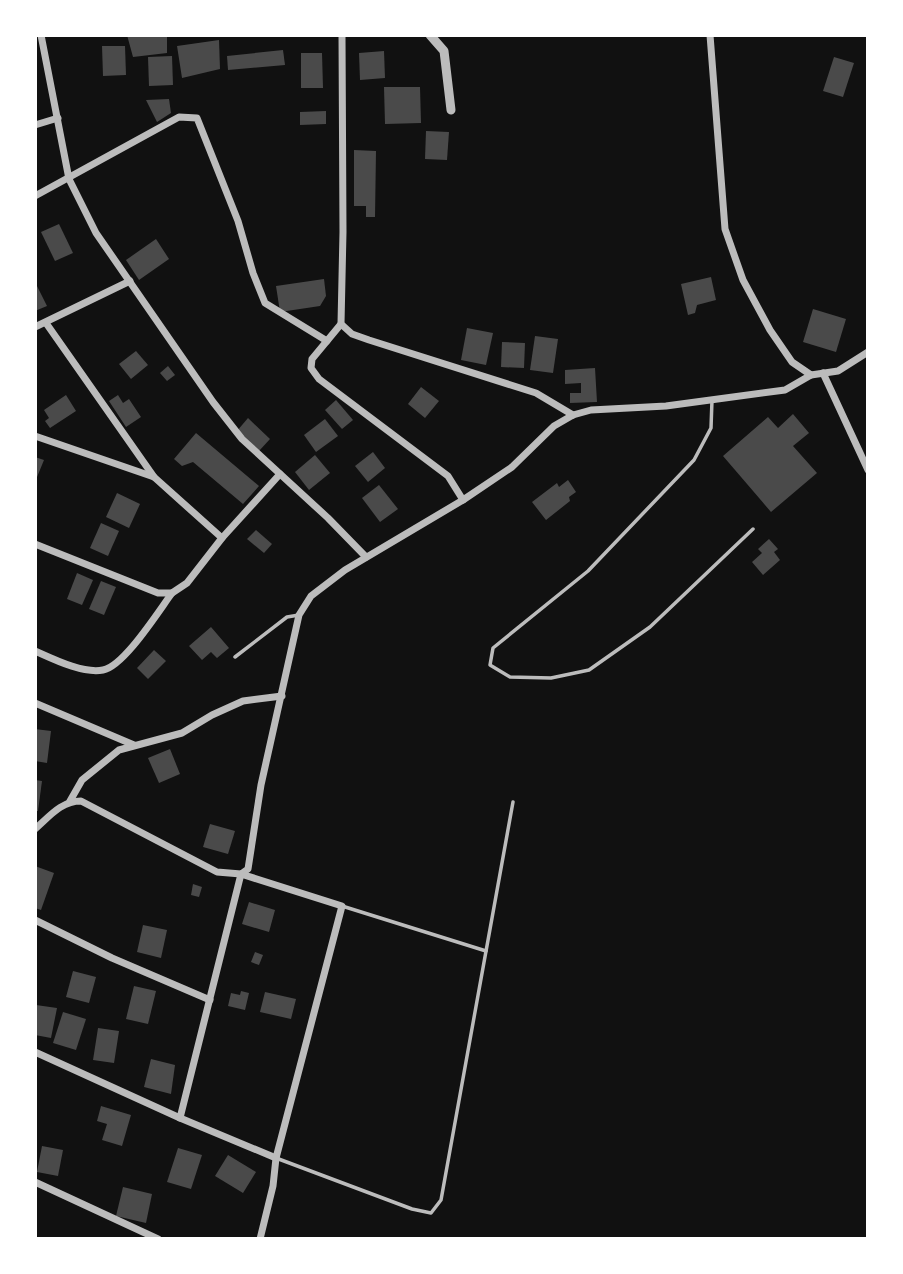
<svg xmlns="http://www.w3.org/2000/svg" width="903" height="1274" font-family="Lato,sans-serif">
  <rect width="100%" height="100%" fill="#111"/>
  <g fill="#4a4a4a">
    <polygon points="127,35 167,35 167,53 133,57"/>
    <polygon points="219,40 220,69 182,78 177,46"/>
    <polygon points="102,46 125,46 126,75 103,76"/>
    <polygon points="283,50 285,65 228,70 227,56"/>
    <polygon points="384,51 385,78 360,80 359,53"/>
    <polygon points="301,53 322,53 323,88 301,88"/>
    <polygon points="172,56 173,85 149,86 148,57"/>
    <polygon points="834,57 854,63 843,97 823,91"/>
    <polygon points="384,87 420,87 421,123 385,124"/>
    <polygon points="169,99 171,113 157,122 146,100"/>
    <polygon points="326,111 326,124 300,125 300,112"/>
    <polygon points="426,131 449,132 447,160 425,159"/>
    <polygon points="354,150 376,151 375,217 366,217 366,206 354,206"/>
    <polygon points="59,224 73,253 55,261 41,232"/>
    <polygon points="156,239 169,259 139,280 126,260"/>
    <polygon points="711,277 716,300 697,305 695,313 688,315 681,284"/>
    <polygon points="324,279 326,296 320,306 280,312 276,286"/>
    <polygon points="35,282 47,306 35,311"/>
    <polygon points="813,309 846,319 836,352 803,342"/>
    <polygon points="467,328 493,333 486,365 461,360"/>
    <polygon points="535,336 558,339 553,373 530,370"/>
    <polygon points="502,342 525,343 524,368 501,367"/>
    <polygon points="136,351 148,365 131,379 119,364"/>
    <polygon points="168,366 175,375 167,381 160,373"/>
    <polygon points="595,368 597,402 570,403 570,393 581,393 581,383 565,384 565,370"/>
    <polygon points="421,387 439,401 425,418 408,404"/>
    <polygon points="66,395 76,411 50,428 45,421 49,418 44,410"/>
    <polygon points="118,395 123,403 129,399 141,417 126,427 109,401"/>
    <polygon points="336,400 353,420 342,429 325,410"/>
    <polygon points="793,414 809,433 793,446 817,473 771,512 723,456 768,417 778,428"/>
    <polygon points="248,418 270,439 259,451 237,431"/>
    <polygon points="325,419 338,436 316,452 304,435"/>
    <polygon points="196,433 259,486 243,504 193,462 182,466 174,459"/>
    <polygon points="373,452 385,468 368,482 355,466"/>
    <polygon points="315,455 330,473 309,490 295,472"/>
    <polygon points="35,457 44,460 35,482"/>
    <polygon points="568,480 576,492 569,497 570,501 546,520 532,502 557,483 559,487"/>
    <polygon points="379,485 398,509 380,522 362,498"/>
    <polygon points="117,493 140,504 129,528 106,517"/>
    <polygon points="101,523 119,531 108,556 90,548"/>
    <polygon points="256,530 272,544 264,553 247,539"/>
    <polygon points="769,539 778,549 774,552 780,560 763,575 752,562 762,553 758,549"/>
    <polygon points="77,573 93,580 82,605 67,599"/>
    <polygon points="101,581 116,587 104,615 89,609"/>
    <polygon points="211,627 229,648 217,658 211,652 202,660 189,646"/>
    <polygon points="154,650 166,661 148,679 137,668"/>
    <polygon points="35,729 51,731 47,763 35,761"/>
    <polygon points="170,749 180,774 159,783 148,758"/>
    <polygon points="35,780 42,781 38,811 35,811"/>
    <polygon points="210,824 235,831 228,854 203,847"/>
    <polygon points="35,866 54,873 41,910 35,908"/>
    <polygon points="193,884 202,887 199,897 191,895"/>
    <polygon points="249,902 275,910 269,932 242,924"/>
    <polygon points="143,925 167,930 161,958 137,952"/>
    <polygon points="255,952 263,955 259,965 251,962"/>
    <polygon points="73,971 96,977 89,1003 66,997"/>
    <polygon points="134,986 156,991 148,1024 126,1019"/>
    <polygon points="241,991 249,993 245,1010 228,1006 231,993 240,995"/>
    <polygon points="265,992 296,999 291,1019 260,1012"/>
    <polygon points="36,1005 57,1008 51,1038 35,1035"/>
    <polygon points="63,1012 86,1019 76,1050 53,1043"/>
    <polygon points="98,1028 119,1031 114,1063 93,1060"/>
    <polygon points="151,1059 175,1065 171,1094 144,1087"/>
    <polygon points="101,1106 131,1115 122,1146 102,1140 107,1124 97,1121"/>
    <polygon points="42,1146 63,1150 58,1176 37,1172"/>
    <polygon points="178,1148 202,1155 191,1189 167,1182"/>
    <polygon points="228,1155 256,1172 243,1193 215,1176"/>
    <polygon points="123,1187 152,1194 146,1223 116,1216"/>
  </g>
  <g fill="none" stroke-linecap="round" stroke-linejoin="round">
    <g stroke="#bcbcbc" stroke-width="3.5">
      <polyline points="712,400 711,428 694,460 588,571 493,648 490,665 510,677 551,678 589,670 650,627 753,529"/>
      <polyline points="235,657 287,617 299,615"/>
      <polyline points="342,906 486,951"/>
      <polyline points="276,1158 412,1209 431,1213 441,1200 513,802"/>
    </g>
    <g stroke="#bcbcbc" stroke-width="7">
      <polyline points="41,35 69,179 96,233 213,402 242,439 328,518 366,557"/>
      <polyline points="342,35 343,232 341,324 352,334 369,340 536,393 573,415"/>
      <polyline points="710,35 725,229 743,280 770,330 792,362 811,375 838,371 868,352"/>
      <polyline points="35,125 58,118"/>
      <polyline points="35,196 179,117 197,118 238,221 253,273 265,303 327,341"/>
      <polyline points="46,323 154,477"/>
      <polyline points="341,324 312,359 311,368 319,379 448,476 463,500"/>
      <polyline points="35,327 130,281"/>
      <polyline points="823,373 868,470"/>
      <polyline points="35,436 154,477 222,538"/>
      <polyline points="35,544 158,593 172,593 187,583 222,538 280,474"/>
      <path d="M35,651C53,659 83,674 103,670C124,666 158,612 172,593"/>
      <polyline points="35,703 134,745"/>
      <polyline points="70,801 82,780 119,750 182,733 212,715 243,701 282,696"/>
      <path d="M35,829C49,817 61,801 81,801L217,872L241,874L248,869L261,785L299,615L311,596L345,570L463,500L512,467L554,426L573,415L591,410L666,406L785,390L811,375"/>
      <polyline points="35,920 112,958 210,1000"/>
      <polyline points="35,1052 180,1118 276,1158"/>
      <polyline points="180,1118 241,874 342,906 276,1158 273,1186 260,1239"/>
      <polyline points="35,1182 158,1239"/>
    </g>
    <polyline stroke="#bcbcbc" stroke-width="9" points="430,35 444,51 451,110"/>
  </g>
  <rect width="903" height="1274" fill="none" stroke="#ffffff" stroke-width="74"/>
</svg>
